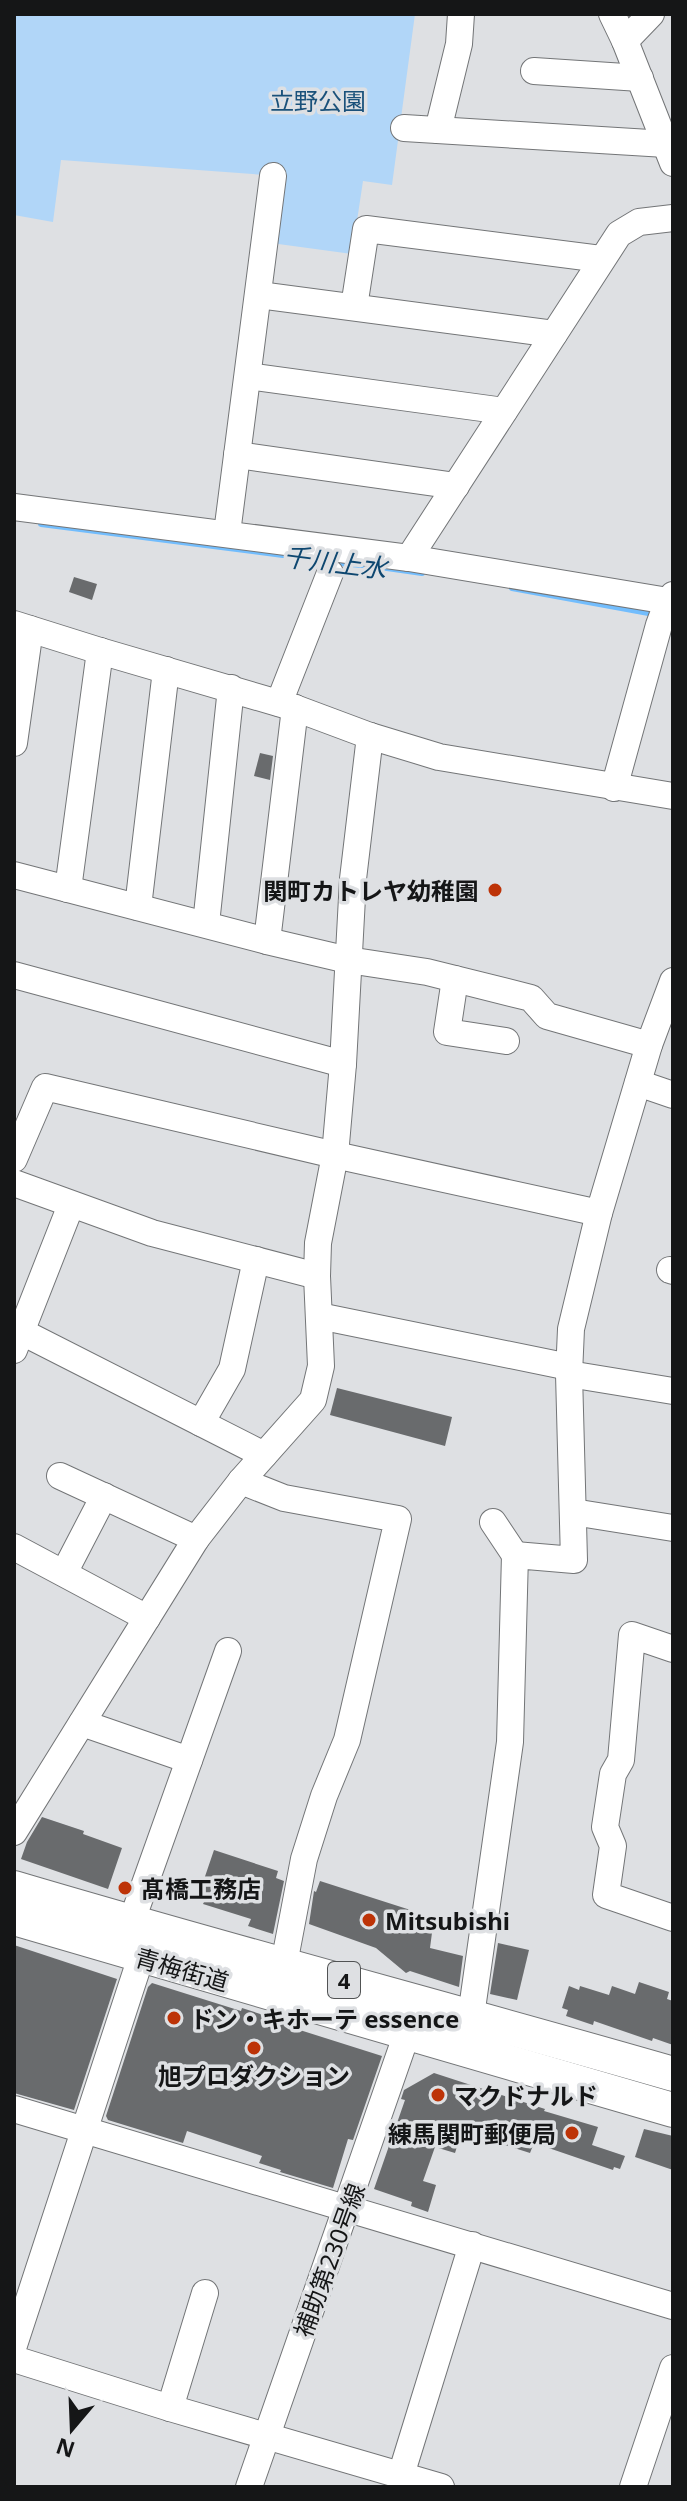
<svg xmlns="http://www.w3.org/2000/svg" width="687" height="2501" font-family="'Noto Sans','Noto Sans JP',sans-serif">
  <rect width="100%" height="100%" fill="#dee0e3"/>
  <polygon fill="#b1d6f8" points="14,14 415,14 392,185 363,181 352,254 271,243 279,176 61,160 53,222 14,215"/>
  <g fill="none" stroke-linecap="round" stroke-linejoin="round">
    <g stroke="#72bdfd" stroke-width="6">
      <polyline points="41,524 283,555"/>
      <polyline points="315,558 326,562 362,565"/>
      <polyline points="373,566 422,573"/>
      <polyline points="512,588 654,614"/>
    </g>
  </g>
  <g fill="#696b6d">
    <polygon points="74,577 97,584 92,600 69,592"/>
    <polygon points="260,753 273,756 270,780 254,776"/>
    <polygon points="337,1388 452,1417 445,1446 330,1415"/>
    <polygon points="42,1817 84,1831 83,1834 122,1848 108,1889 21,1859 27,1842"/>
    <polygon points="214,1850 278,1871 276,1878 284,1881 273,1934 248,1926 251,1919 203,1904 204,1902 197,1900"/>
    <polygon points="320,1881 426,1915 433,1925 430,1948 463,1956 459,1987 410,1971 406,1973 376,1948 309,1924 314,1891 316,1892"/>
    <polygon points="498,1943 529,1950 517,2000 490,1994"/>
    <polygon points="14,1945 117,1979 74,2110 14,2093"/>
    <polygon points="639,1982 669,1992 667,1999 673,2001 673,2045 653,2038 652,2041 594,2021 593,2025 566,2016 568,2010 562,2008 569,1986 579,1990 580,1986 609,1995 612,1986 635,1994"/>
    <polygon points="152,1983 241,2011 242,2008 285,2022 284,2025 382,2056 353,2140 348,2139 333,2188 280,2172 281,2170 259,2163 262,2156 187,2131 183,2143 108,2120 106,2116 148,1987"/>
    <polygon points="434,2073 545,2109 544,2111 598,2127 592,2145 625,2156 620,2169 614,2167 613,2170 534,2143 530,2153 505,2145 503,2148 461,2134 455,2153 435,2147 423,2181 436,2185 428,2212 411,2206 412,2202 374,2189 405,2100 401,2099 404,2090"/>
    <polygon points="644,2129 673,2136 673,2170 635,2157"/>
  </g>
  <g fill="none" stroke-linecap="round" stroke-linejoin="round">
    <defs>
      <g id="minor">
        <polyline points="612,14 625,41 673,163"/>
        <polyline points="625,41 651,14"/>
        <polyline points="534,71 640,78"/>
        <polyline points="404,128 666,144"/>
        <polyline points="438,130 459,44 461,14"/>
        <polyline points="259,295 554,334"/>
        <polyline points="354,307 366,229 601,259"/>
        <polyline points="248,376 504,411"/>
        <polyline points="237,455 456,486"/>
        <polyline points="14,507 409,558 668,601"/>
        <polyline points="227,533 273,176"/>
        <polyline points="409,558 619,234 639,222 673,218"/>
        <polyline points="14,624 100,651 295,708 370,736 439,757 673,796"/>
        <polyline points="279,703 330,573"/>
        <polyline points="14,743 30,629"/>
        <polyline points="614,788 659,625 668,601 673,595"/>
        <polyline points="14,875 267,941 348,960 427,972 531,998 547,1016 649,1045"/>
        <polyline points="68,889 100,651"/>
        <polyline points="138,907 166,670"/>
        <polyline points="206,924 231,688"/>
        <polyline points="267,941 295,708"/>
        <polyline points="14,975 343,1064"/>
        <polyline points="455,979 447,1032 506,1041"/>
        <polyline points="638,1083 673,1095"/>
        <polyline points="14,1159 45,1087 335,1155 599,1213"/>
        <polyline points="14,1183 152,1233 317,1276"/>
        <polyline points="670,1270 673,1271"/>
        <polyline points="319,1316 569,1367"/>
        <polyline points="22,1332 264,1455"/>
        <polyline points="14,1350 71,1205"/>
        <polyline points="569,1374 673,1391"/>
        <polyline points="201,1423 232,1369 256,1260"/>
        <polyline points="60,1476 196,1539"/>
        <polyline points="241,1481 284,1498 398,1519 347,1740 324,1796 304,1859 284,1964"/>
        <polyline points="573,1512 673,1528"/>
        <polyline points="493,1522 515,1555"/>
        <polyline points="14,1547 147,1618"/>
        <polyline points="64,1573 104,1496"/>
        <polyline points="673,1649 632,1635 621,1760 613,1774 605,1827 613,1846 606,1895 673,1918"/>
        <polyline points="82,1723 189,1760"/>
        <polyline points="14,1832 196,1539 241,1481 313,1400 321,1366 317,1276 318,1243 335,1155 343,1064 353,879 370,736"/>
        <polyline points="131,1923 228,1651"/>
        <polyline points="471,2016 510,1742 515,1555 574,1560 569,1374 571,1329 599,1213 649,1045 673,981"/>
        <polyline points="14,2109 673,2306"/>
        <polyline points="14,2345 141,1957"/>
        <polyline points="14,2359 170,2408 441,2487"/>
        <polyline points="170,2408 205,2293"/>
        <polyline points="401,2475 472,2245"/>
        <polyline points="249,2487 413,2016"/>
        <polyline points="633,2487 673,2368"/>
      </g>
      <g id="major">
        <path d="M14,1888C233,1953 454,2011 673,2074"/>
        <polyline points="14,1918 673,2110"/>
      </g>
    </defs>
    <use href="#minor" stroke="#737577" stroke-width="28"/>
    <use href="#major" stroke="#737577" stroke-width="36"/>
    <use href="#minor" stroke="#fff" stroke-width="26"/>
    <use href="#major" stroke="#fff" stroke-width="34"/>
  </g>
  <g fill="#bd3307" stroke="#dee0e3" stroke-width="3">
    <circle cx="495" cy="890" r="8"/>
    <circle cx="125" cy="1888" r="8"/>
    <circle cx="369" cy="1920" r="8"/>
    <circle cx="174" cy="2018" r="8"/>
    <circle cx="254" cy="2048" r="8"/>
    <circle cx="438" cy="2095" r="8"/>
    <circle cx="572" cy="2133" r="8"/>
  </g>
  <g text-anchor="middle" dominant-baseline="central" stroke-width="7" stroke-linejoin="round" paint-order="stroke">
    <rect fill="#dee0e3" stroke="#515354" stroke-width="2" x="328" y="1962" width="32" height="36" rx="6"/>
    <g font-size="22" font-weight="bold" fill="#151617">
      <text x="344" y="1980">4</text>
    </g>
    <g font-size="24" fill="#1a517a" stroke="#dee0e3">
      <text x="318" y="100">立野公園</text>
    </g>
    <g font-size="24" font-weight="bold" fill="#151617" stroke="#dee0e3" text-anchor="start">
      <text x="479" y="890" text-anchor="end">関町カトレヤ幼稚園</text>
      <text x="141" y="1888">髙橋工務店</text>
      <text x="385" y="1920">Mitsubishi</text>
      <text x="190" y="2018">ドン・キホーテ essence</text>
      <text x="254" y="2075" text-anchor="middle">旭プロダクション</text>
      <text x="454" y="2095">マクドナルド</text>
      <text x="556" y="2133" text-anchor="end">練馬関町郵便局</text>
    </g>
    <g font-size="24" fill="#151617" stroke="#dee0e3">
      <text transform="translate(182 1969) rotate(16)">青梅街道</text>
      <text transform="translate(329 2260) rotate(-70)">補助第230号線</text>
    </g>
    <g font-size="26" font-style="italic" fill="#0e4770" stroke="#dee0e3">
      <text transform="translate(335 562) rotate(7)">千川上水</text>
    </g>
  </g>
  <rect width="687" height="2501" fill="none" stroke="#151617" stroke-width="32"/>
  <g transform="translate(72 2429) rotate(199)" stroke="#dee0e3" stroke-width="6" paint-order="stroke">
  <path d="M0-6L14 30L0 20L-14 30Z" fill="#151617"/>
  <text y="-12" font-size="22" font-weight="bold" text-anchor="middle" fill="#151617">N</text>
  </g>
</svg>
